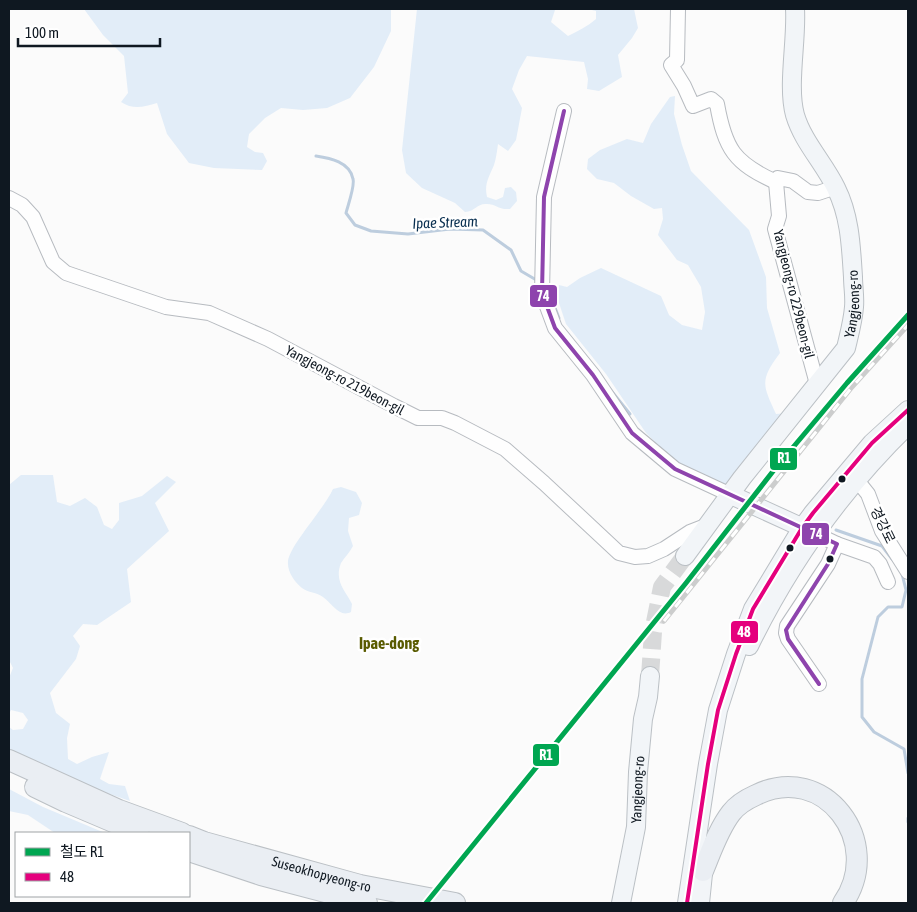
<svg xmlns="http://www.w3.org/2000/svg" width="917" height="912" font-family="'Asap Condensed','Noto Sans KR',sans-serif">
  <rect width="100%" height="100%" fill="#fbfbfb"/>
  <g fill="#e2edf8">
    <path d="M84,9H391V31L374,67L350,98L327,108L303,110L281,108L265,118L249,134L247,147L255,152L263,153L267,161L262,170L214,168L189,163L167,134L157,103C144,107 133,110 121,102L128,93L124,56L103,35Z"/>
    <path d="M417,9H558L555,10L551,22L568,36C578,31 588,26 596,19V11L588,9H634L638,28L632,38L618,55L622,77L599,91L587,89L588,79L584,62L527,56L519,70L512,89L522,108L516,140L508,151L498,144C497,151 496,159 494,165C489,177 484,184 487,197L496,200L503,197L505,188L511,187L516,192L517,201L510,209C498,210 496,204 487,204C477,203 476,211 465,212L455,203L422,188L406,173L402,150Z"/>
    <path d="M675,96L674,114L682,145L691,171L749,230L766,277L767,308L780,353C759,381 763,385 776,414L787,413L725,488L708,477L679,466L646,433L606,374L566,324L557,297L559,285L567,287L580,278L601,268L661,296L669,315L682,325L702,330L705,312L701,287L688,265L677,260L658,235L663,219L662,208L654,209L631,196L614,183L597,179L587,169L588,159L600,150L627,139L643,143L651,124L670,97Z"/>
    <polygon points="21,475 53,475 57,502 70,506 85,498 97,507 104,525 112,529 119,520 119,503 142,496 167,476 176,482 155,503 169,531 127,569 131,602 97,625 83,624 73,636 80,646 76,659 50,693 56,713 70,724 67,738 68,759 77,764 92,757 109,752 100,779 109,784 125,786 130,801 75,782 9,751 9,727 13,730 23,729 28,720 23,713 11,710 9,714 9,678 13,668 9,660 9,485"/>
    <path d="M341,487L356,492L362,503L359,515L349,518L348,531L353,546C350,552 344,558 341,563C334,581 345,590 352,604L351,612C339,618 332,603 323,597C317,592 308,593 302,588C295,582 287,572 288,561C290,545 324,509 333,489Z"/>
    <polygon points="9,789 43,807 105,833 55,833 28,815 9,811"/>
  </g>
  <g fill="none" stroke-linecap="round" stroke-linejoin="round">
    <g stroke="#bdcdde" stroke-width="3">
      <path d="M316,156C330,158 350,162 353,179C355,186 348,205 346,213L355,225L371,231L408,234L450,229L483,230L511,250L521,271L538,281"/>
      <polyline points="547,287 559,318"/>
      <polyline points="609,388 630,414"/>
      <polyline points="836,530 882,546 892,559"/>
      <polyline points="902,574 906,590 902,607 888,607 878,617 862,679 862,717 874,732 904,749 908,773"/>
      <polyline points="908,818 908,822"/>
    </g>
    <polyline stroke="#d8d9da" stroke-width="18" stroke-dasharray="18 9" stroke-linecap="butt" points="650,676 653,632 662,587 685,556"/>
    <defs>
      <g id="minor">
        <path d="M678,9L677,60L671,65L684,86L693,106L711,99L717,104C725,149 734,163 776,182"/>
        <polyline points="564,111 544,197 542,293 555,328 593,375 632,433 675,469 731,495"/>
        <polyline points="9,198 22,205 33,217 53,262 66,273 166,307 209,313 268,339 394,406 418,418 442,418 455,423 505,449 544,483 619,553 635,557 648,556 664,549 690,532 708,525"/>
        <polyline points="817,384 775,229 779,216 776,182 778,178 793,181 808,192 818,193 836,187"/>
        <polyline points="856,479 868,494 882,531 908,572"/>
        <polyline points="816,534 837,544 828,564 787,626 786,633 788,639 819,684"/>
        <polyline points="837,544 874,557 880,564 888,582"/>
      </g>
      <g id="major">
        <polyline points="731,495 812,532"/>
        <path id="s1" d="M685,556L742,478L846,348C849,335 853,321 854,307C855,297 853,287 853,277C851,246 850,216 836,188C824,163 803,142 795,115C787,86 797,40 795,9"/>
        <path d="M749,646C789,564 843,488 908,425"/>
        <path id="s2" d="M621,903L636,827L638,772L643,719L648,697L650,676"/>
        <polyline points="687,903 708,764 718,710 736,654 753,609 802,528 813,513 872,443 908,410"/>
        <polyline points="700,903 704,864"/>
      </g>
      <g id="highway">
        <polyline points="9,760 119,810 182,833"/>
        <polyline points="35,787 66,802 139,833"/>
        <path id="s3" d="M189,836L204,842L360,885L455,903"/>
        <polyline points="189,851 261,875 367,903"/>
        <path d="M703,871C711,852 718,830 731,813C737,805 747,799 756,795C824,761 885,842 843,903"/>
      </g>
    </defs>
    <use href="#minor" stroke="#b7bbc0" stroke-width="16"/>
    <use href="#major" stroke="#bbc0c5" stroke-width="20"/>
    <use href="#highway" stroke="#bbc0c5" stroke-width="22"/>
    <use href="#minor" stroke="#fefefe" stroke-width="14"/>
    <use href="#major" stroke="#f2f5f8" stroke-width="18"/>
    <use href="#highway" stroke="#eaeef3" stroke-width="20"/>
    <defs>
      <polyline id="rail" points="664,621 852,387 908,325"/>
    </defs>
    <use href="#rail" stroke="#cccdcd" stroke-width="5"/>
    <use href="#rail" stroke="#fff" stroke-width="3" stroke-dasharray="9" stroke-linecap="butt"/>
    <defs>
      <polyline id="bus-1" points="687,903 708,764 718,710 736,654 753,609 802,528 813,513 872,443 908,410"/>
      <polyline id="bus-2" points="564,111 544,197 542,293 555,328 593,375 632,433 675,469 837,544 828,564 786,630 788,639 819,684"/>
    </defs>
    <use href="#bus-1" stroke="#fff" stroke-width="8"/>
    <use href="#bus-2" stroke="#fff" stroke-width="8"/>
    <use href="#bus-1" stroke="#e5007d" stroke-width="4"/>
    <use href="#bus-2" stroke="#8e44ad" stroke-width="4"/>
    <defs>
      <polyline id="rail-1" points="426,903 686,583 774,470 847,383 908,315"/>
    </defs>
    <use href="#rail-1" stroke="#fff" stroke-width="9"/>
    <use href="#rail-1" stroke="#00a651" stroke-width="5"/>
  </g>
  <g fill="#0f1821" stroke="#fff" stroke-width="2">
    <circle cx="842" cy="479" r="4.5"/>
    <circle cx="790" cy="548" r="4.5"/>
    <circle cx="830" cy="559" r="4.5"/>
  </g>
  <g text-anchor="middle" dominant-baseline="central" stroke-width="5" stroke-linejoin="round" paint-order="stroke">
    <g font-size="14" fill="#0f1821" stroke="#fff">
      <text transform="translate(794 294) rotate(76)">Yangjeong-ro 229beon-gil</text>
      <text stroke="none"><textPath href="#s1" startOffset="308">Yangjeong-ro</textPath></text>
      <text transform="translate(345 380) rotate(28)">Yangjeong-ro 219beon-gil</text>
      <text transform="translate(883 525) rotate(64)">경강로</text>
      <text stroke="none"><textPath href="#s2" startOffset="115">Yangjeong-ro</textPath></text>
      <text stroke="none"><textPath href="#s3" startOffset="138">Suseokhopyeong-ro</textPath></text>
    </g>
    <g font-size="15" font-style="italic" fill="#092f50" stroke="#fff">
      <text transform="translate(445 222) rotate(-2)">Ipae Stream</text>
    </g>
    <g font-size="16" font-weight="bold" fill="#595b00" stroke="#fff">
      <text x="389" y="643">Ipae-dong</text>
    </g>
  </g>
  <g stroke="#fff" stroke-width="2">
    <rect x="529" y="284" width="29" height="24" rx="5" fill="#8e44ad"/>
    <rect x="769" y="447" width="29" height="24" rx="5" fill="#00a651"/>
    <rect x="801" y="522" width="29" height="24" rx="5" fill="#8e44ad"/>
    <rect x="730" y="620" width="29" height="24" rx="5" fill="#e5007d"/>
    <rect x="532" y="743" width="28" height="24" rx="5" fill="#00a651"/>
  </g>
  <g font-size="14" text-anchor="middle" font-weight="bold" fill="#fff">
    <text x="543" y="301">74</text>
    <text x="784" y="463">R1</text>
    <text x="816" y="539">74</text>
    <text x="744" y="637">48</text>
    <text x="546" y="760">R1</text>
  </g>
  <rect width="917" height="912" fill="none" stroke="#0f1821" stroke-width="20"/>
  <rect x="15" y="832" width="175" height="65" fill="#ffffff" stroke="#9fa3a6"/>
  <rect x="25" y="848" width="25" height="8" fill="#00a651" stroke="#9fa3a6"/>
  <text x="60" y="857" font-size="15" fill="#0f1821">철도 R1</text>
  <rect x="25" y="873" width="25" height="8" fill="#e5007d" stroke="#9fa3a6"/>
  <text x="60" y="882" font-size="15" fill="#0f1821">48</text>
  <path d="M18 38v8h142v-8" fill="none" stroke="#0f1821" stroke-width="2.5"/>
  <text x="25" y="38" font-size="15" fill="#0f1821" stroke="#ffffff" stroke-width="4" paint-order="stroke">100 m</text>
</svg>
